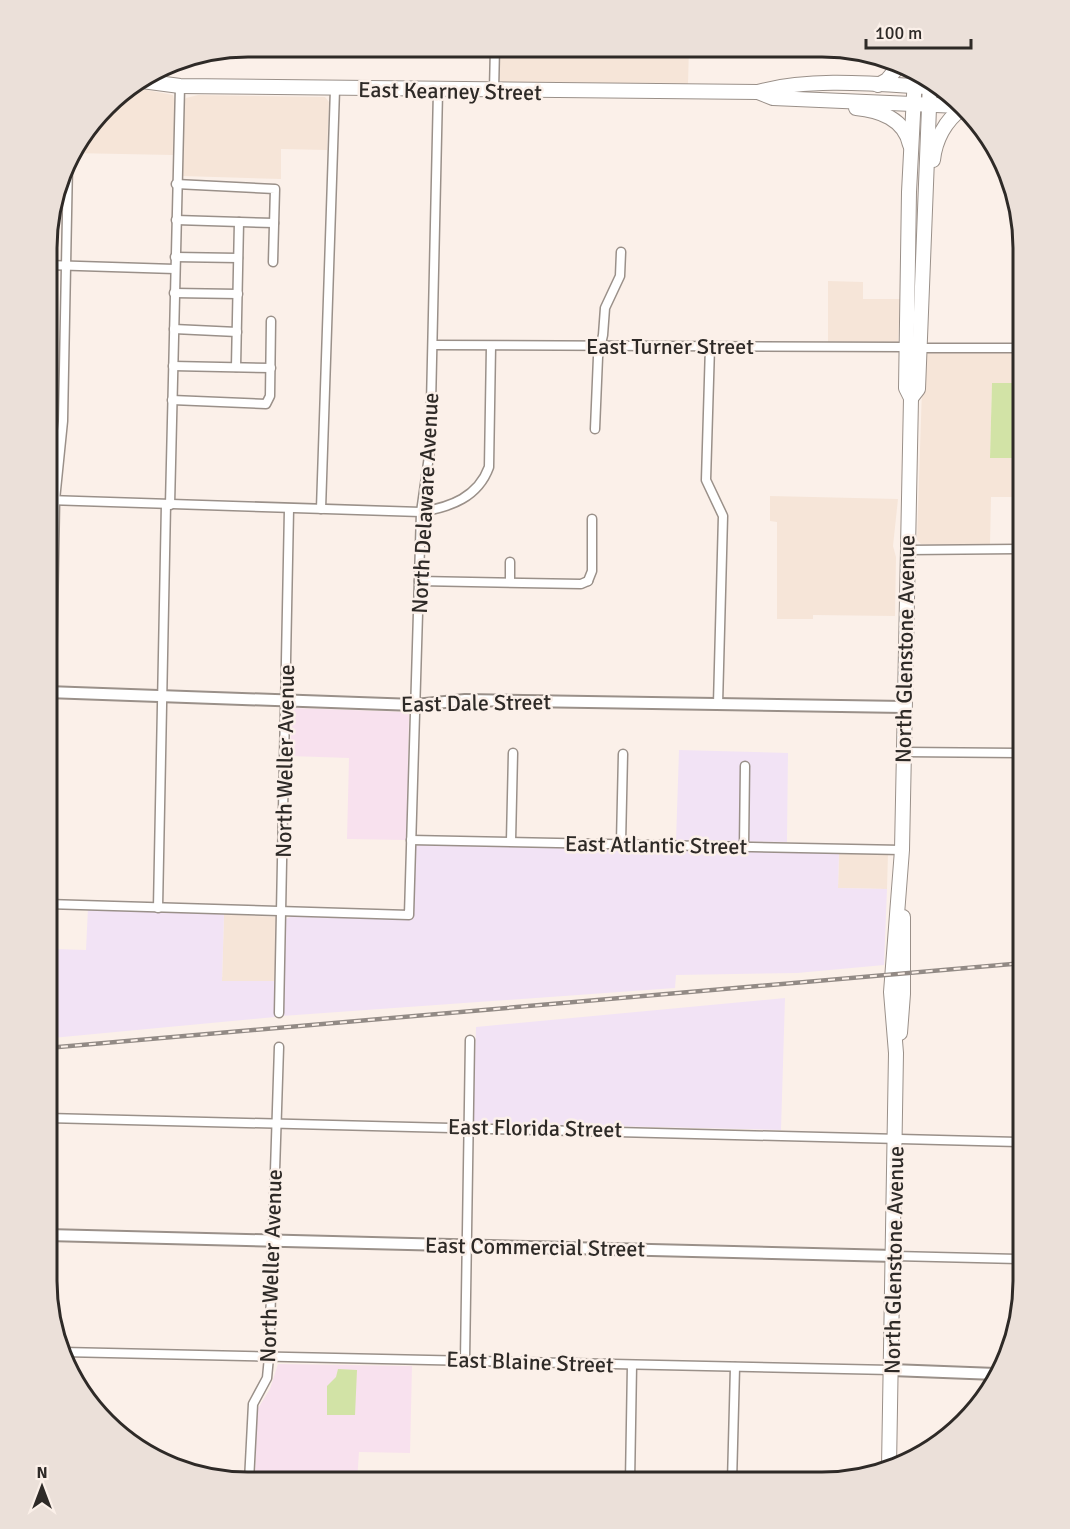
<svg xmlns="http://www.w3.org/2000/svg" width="1070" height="1529" font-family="Signika,sans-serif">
  <rect width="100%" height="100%" fill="#fbf0e9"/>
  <g fill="#f6e5d8">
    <polygon points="498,47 689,48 688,84 501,82 497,74"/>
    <polygon points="131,87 173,95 175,103 173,155 71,153 115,96"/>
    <polygon points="198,95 325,97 329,102 327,150 281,149 281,179 182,176 183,103 186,98"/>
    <polygon points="828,281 863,282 863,299 900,299 898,343 828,343"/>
    <polygon points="933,351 1023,351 1023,383 992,383 990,458 1023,458 1023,497 991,497 990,545 921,544 917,540 923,359 924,355"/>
    <polygon points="770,496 898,499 893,546 896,557 895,616 813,615 813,619 777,619 777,522 770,521"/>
    <polygon points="839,852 888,853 887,889 838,888"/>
    <polygon points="224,914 276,917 276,981 222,981"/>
  </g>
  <g fill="#f2e3f5">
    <polygon points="679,750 788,753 787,842 676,841"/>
    <polygon points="420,843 839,852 838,888 887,889 884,965 797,973 676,975 675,988 282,1016 286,919 292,916 412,917 414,848"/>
    <polygon points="88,908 224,914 222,981 276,981 275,1017 52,1038 55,949 86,950"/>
    <polygon points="785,998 781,1130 473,1123 476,1027"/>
  </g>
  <g fill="#f8e1ee">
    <polygon points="292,708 409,712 407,840 347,839 349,758 290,756"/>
    <polygon points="278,1364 412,1366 410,1453 359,1452 357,1481 255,1481 257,1410 270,1389"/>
  </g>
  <g fill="#d2e3a6">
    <polygon points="992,383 1023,383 1023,458 990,458"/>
    <polygon points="338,1369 357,1370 355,1415 327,1415 327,1386 336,1377"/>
  </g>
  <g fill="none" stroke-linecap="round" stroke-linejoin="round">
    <defs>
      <g id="minor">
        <polyline points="494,91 495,47"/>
        <polyline points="176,184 275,189 273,262"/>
        <polyline points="176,220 274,223"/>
        <polyline points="175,257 238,258"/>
        <polyline points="48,265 175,269"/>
        <polyline points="174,293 238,294"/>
        <polyline points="174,329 237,332"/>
        <polyline points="433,345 907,347"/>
        <polyline points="710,346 706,480 723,516 718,704"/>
        <polyline points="920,348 1023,348"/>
        <polyline points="173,366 271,368"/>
        <polyline points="236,367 239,222"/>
        <polyline points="172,400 266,404 270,396 271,321"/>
        <polyline points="595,429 598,357 603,335 605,308 620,276 621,252"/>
        <path d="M48,500L421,512C451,507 478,497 489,467L491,346"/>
        <polyline points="170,505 180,86"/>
        <polyline points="321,509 335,89"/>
        <polyline points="907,550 1023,549"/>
        <polyline points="419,581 581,584 588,581"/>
        <polyline points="588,581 592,571 592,519"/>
        <polyline points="510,582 510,562"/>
        <polyline points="904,752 1023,753"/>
        <polyline points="411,840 902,850"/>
        <polyline points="511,841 513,753"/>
        <polyline points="621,843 623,754"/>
        <polyline points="744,847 745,766"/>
        <polyline points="47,904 409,915 421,512 430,449 438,91"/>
        <polyline points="158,908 166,504"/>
        <polyline points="47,991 50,991 48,904 55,500 63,421 68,163"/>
        <polyline points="279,1013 289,509"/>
        <polyline points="47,1118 1023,1142"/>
        <polyline points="895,1256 1023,1259"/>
        <polyline points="63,1352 891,1370"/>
        <polyline points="465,1360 470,1040"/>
        <polyline points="249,1481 253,1404 267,1378 269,1357 279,1047"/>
        <polyline points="630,1482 632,1365"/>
        <polyline points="732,1482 735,1367"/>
      </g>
      <g id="tertiary">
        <polyline points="47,692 415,705 465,700 904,707"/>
        <polyline points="47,1235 895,1256"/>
        <polyline points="891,1370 996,1374"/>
      </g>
      <g id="primary">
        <path d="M142,81L180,86L758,92C813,76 886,85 944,88"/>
        <polyline points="878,85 887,80 897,68"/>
        <polyline points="758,92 773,98 959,106"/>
        <path d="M856,108C879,110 905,119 910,145"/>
        <path d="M933,160C935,141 945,120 962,109"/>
        <polyline points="911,398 918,389 930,82"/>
        <polyline points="900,1033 903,994 903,917"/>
        <polyline points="889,1467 896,1053 891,992 902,850 911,398 906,388 909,192 915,76"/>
      </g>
    </defs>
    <use href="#minor" stroke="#9a9089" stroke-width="11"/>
    <use href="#tertiary" stroke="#9a9089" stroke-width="14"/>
    <use href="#primary" stroke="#9a9089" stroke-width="16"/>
    <use href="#minor" stroke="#fff" stroke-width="8"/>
    <use href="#tertiary" stroke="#fff" stroke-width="10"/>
    <use href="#primary" stroke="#fff" stroke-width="14"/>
    <defs>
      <polyline id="rail" points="47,1048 1023,963"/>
    </defs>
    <use href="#rail" stroke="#928a85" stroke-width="4.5"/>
    <use href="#rail" stroke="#fbf0e9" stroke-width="2" stroke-dasharray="7" stroke-linecap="butt"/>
  </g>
  <g text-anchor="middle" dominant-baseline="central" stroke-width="5" stroke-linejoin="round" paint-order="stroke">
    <g font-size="22" fill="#2e2a27" stroke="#fbf0e9">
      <text transform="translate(450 91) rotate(1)">East Kearney Street</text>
      <text x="670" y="346">East Turner Street</text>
      <text transform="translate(425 503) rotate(-87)">North Delaware Avenue</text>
      <text transform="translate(905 649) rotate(-89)">North Glenstone Avenue</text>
      <text transform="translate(476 703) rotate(-1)">East Dale Street</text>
      <text transform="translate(285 761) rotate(-89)">North Weller Avenue</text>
      <text transform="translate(656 845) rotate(1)">East Atlantic Street</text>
      <text transform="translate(535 1128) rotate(1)">East Florida Street</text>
      <text transform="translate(535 1247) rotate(1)">East Commercial Street</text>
      <text transform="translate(894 1260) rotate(-89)">North Glenstone Avenue</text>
      <text transform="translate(271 1266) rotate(-88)">North Weller Avenue</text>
      <text transform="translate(530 1362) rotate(2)">East Blaine Street</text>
    </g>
  </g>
  <path d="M0 0H1070V1529H0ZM248 57H822A191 191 0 0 1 1013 248V1281A191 191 0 0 1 822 1472H248A191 191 0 0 1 57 1281V248A191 191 0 0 1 248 57Z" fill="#ebe0d9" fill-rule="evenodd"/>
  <path fill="none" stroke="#2e2a27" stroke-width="3" d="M248 57H822A191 191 0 0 1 1013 248V1281A191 191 0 0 1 822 1472H248A191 191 0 0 1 57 1281V248A191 191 0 0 1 248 57Z"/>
  <g transform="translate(42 1487)" stroke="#fbf0e9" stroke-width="4.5" paint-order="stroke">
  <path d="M0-4.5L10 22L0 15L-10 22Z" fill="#2e2a27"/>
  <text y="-9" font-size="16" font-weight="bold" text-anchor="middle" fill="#2e2a27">N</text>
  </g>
  <path d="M866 39v9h105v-9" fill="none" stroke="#2e2a27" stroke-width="3"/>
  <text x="875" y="39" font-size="18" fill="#2e2a27" stroke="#fbf0e9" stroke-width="4.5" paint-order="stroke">100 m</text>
</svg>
